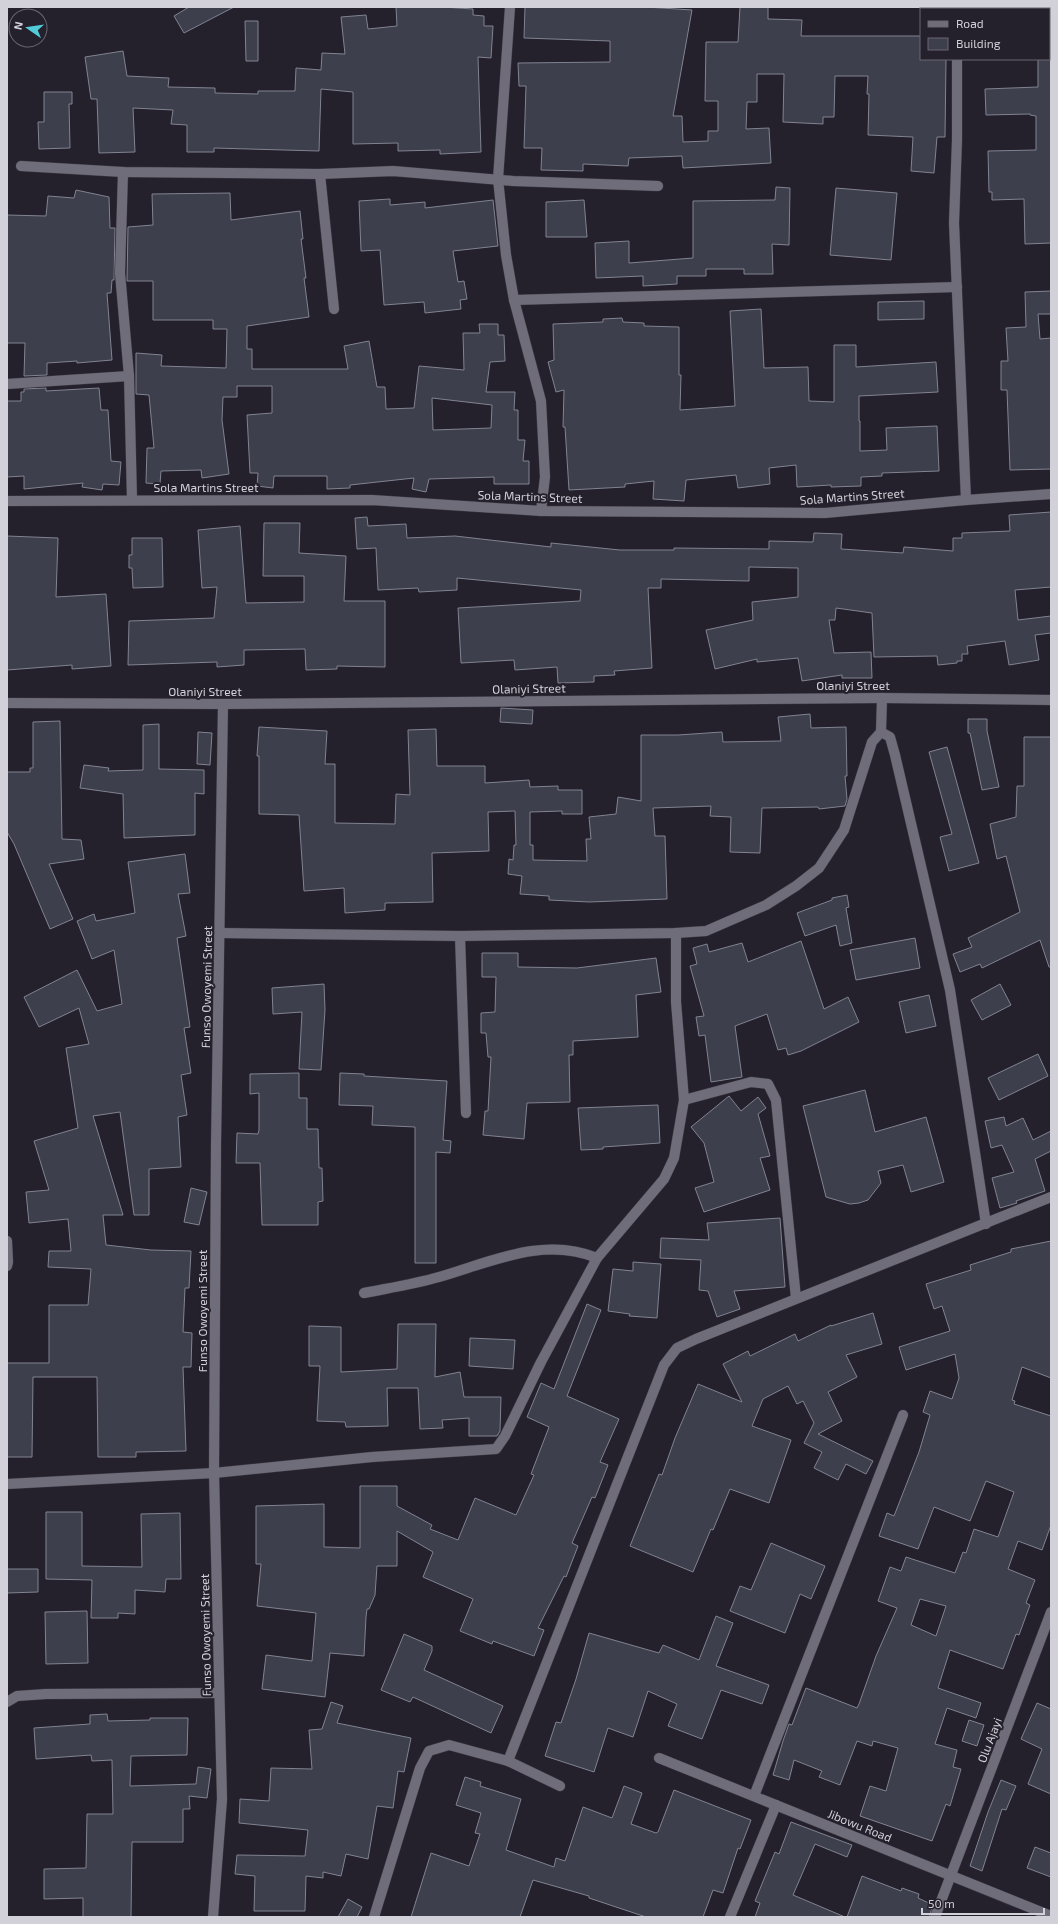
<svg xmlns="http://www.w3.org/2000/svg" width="1058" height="1924" font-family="'Exo 2',sans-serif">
  <rect width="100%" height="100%" fill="#24202c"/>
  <g fill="#3d3f4c" stroke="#818391" fill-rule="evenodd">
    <polygon points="189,7 234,7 184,33 174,16"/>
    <polygon points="396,7 443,7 473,9 473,15 484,16 484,26 493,26 491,58 478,57 481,152 440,154 440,150 398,151 398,143 353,144 353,92 321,89 319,151 214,148 214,152 187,152 187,125 171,124 173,110 133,108 135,152 99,153 97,99 91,99 85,57 123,51 127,76 169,78 168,87 215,88 215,93 258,94 258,91 295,91 296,68 321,70 322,53 345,54 341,17 366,15 368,29 397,26"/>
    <polygon points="525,7 646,7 692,10 673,116 682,116 683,142 708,141 708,131 718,131 718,101 705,101 706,42 738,42 740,7 768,7 768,19 802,20 801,36 921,36 921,59 946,59 945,137 937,137 934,173 911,171 913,137 868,135 869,94 867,94 868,76 835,76 834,117 823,117 823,124 783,122 784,74 757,74 757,102 747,102 746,129 769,128 771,163 683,168 682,156 629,158 628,166 583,164 583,171 541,170 542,148 524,148 526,86 519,86 518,63 610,62 610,41 524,38"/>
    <polygon points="245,21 258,21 258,61 246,61"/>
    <polygon points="1038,59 1051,59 1051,243 1025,244 1024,199 992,200 992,192 989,192 988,151 1036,150 1036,116 1030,115 1030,114 986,115 985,89 1038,87"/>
    <polygon points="44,92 72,92 72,104 69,104 70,148 39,149 38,122 44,122"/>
    <polygon points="776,187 790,188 789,245 772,244 773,274 744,274 744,269 706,269 706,276 677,276 677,284 643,286 643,276 596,278 595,243 629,241 629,263 693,258 693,201 775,200"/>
    <polygon points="836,188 897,193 891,260 830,255"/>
    <polygon points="76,190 109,197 110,228 115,228 114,280 112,280 111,293 107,293 112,360 77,363 77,361 47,363 47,375 24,376 25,343 7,343 7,215 46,216 48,196 74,198"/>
    <path d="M230,193L231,220L300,211L303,239H301L306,278H304L309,317L247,326V349H252V369H348L344,346L369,341L377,387H385L386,409L414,408L419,366L464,370L463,333H480L479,324H498V335H504L505,361L490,362L486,392H515L514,410H518V440H525L523,461H529V484H494V477L429,479L426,492L412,489L414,478L350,485V488L327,489V476H274L273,488L257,486L258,473H250L247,415L272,413V386H237V397H223L222,420L229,474L202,478L201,470L161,471L160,484L146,483L147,448H154L149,395L136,394V353L162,355L161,366L226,368L227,329H213V320H153V281H127L128,227L153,225L152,194ZM432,398L492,405L491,428L433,430Z"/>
    <polygon points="390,199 390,205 425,202 425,208 493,200 498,246 453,251 458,282 464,281 467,299 460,300 461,309 425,313 424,302 384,305 380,250 361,251 359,201"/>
    <polygon points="584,200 587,237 546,237 546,202"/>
    <polygon points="1051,291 1051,314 1038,314 1040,339 1051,338 1051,469 1010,470 1007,390 1001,390 1001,361 1008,361 1006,328 1026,327 1025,292"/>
    <polygon points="924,301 924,319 878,320 878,302"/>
    <polygon points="761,309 764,368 808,367 809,401 834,402 834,345 856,345 856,367 936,362 938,392 859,396 859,421 860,421 860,451 887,450 886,428 937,426 939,471 882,473 882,476 861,477 861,486 831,487 831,485 797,487 796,465 769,468 770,484 738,488 736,475 686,480 684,501 653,499 654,481 625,484 625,487 569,490 565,427 563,427 564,390 556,392 548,362 554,360 553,324 603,322 603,319 622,318 623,322 644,323 644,326 679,327 679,375 681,375 680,410 735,406 730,311"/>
    <polygon points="46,388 46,391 99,388 101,410 108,410 111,461 121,462 119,485 103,484 102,490 82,487 83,483 24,489 24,476 7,477 7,401 21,401 21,392 24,392 24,389"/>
    <polygon points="1051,512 1051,587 1015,590 1018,620 1051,616 1051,633 1035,635 1039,660 1009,665 1005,641 967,646 968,654 962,654 962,661 957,661 957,663 938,665 937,656 874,657 872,613 836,608 835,620 829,620 834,653 871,652 872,678 842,678 842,675 802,681 798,658 757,662 757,659 715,669 706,630 753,620 752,602 798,597 798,568 749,567 749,581 661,579 661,588 648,588 652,668 614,671 615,675 594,676 594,682 558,683 557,667 515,670 514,660 461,663 458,608 580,601 581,590 457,578 457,590 419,592 418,588 378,590 376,548 357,549 355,518 367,517 368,526 406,524 407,538 455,536 551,547 551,543 620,550 674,550 674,548 769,549 769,541 813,542 814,533 842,534 841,549 903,553 904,547 953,551 953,538 962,538 962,533 1010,531 1009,515"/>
    <polygon points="264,523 300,523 299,553 346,556 344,601 385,601 385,667 337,666 337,669 306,670 305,649 244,650 244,665 217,667 217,662 128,665 129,621 214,618 217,587 202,588 198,530 240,526 246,603 304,602 304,576 263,576"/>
    <polygon points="7,536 58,538 56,597 106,594 111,666 72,669 72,665 7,670"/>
    <polygon points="132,538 162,538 163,587 133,588 132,568 129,568 129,555 132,555"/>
    <polygon points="501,708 533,710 532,724 500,722"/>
    <polygon points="810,714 811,728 846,727 847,776 845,776 847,799 845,806 819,809 818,807 762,808 760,853 730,852 731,817 710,816 711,806 653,808 655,836 665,836 667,899 589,902 549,900 549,896 520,894 522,876 508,874 509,859 513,860 514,845 516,845 515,811 488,812 489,851 432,853 433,902 385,903 385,910 345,913 344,888 304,891 299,815 259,814 259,756 257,756 259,727 327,731 325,764 335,764 335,823 395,824 396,794 410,795 408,730 436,729 437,766 485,766 485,783 529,780 530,787 558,786 558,790 582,790 582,814 562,814 562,811 530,812 530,845 533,845 533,860 587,861 586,839 591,839 589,817 616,814 618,797 641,801 641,735 678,735 722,732 723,742 781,741 778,717"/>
    <polygon points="968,719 987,719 987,731 999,787 982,790 970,733 968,733"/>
    <polygon points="60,721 62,839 81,840 84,859 49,864 73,919 50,929 14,844 7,832 7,772 30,772 30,768 33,768 33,722"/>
    <polygon points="159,724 159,769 204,770 204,794 195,793 195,835 124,838 123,794 80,788 84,765 109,768 108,771 143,770 143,725"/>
    <polygon points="198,732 212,733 210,765 197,764"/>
    <polygon points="1024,737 1051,737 1051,967 1049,967 1040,940 982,968 980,964 960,972 953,954 972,947 968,938 1020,912 1006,856 997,859 990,824 1016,817 1017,786 1024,786"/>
    <polygon points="947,747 979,863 949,871 940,837 952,834 929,752"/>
    <polygon points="185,854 190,893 178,894 186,936 177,938 190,1027 184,1028 191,1073 181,1075 187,1115 178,1117 181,1167 149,1169 149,1215 134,1215 120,1112 93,1116 123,1215 103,1215 106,1245 151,1250 191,1251 189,1288 185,1288 183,1332 192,1333 191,1367 183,1367 186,1451 136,1452 136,1457 98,1457 97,1377 33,1377 32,1457 7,1457 7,1363 49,1363 49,1305 88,1305 91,1269 48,1267 49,1251 71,1251 68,1219 29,1223 26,1192 49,1190 34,1141 78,1128 66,1048 89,1044 79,1008 39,1027 24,997 77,970 97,1011 122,1004 114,950 92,959 77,921 94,914 96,921 135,913 128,862"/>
    <polygon points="847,895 849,907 846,908 852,943 840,946 836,925 805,936 797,913 832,900 832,898"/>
    <polygon points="915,938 920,968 856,980 850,950"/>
    <polygon points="801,941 824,1009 848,997 859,1022 801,1051 788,1055 786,1048 778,1050 767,1014 735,1026 742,1077 711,1082 705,1035 699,1036 696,1017 704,1016 690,966 697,964 693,948 707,944 709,952 742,943 748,962"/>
    <polygon points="482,953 518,953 518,967 577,968 656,958 661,992 636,995 638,1037 573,1041 573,1055 569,1055 570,1102 527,1103 524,1139 483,1135 485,1111 488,1111 491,1057 488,1057 486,1033 481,1033 481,1013 495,1012 496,977 482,977"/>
    <polygon points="324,984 325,1010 321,1070 299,1069 302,1012 273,1014 272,988"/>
    <polygon points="1000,984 1011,1005 982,1020 971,1000"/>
    <polygon points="929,995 936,1026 906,1033 899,1002"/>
    <polygon points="1038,1054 1048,1076 999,1100 988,1078"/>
    <polygon points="299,1073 299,1098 307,1098 307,1129 318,1129 319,1168 322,1168 323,1201 318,1202 318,1225 262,1225 260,1163 236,1163 237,1133 258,1134 259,1130 259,1093 250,1094 250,1074"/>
    <polygon points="340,1073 364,1074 364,1076 447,1081 443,1140 451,1141 450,1153 436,1152 436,1263 415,1263 415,1127 372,1125 373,1106 339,1105"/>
    <polygon points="865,1090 875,1132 926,1117 944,1182 911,1192 903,1165 878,1171 881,1183 868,1200 859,1203 850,1204 826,1197 803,1106"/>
    <polygon points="729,1096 741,1111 758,1097 766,1108 758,1114 770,1156 760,1158 770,1190 704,1212 695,1188 714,1182 704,1143 691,1127"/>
    <polygon points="658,1105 660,1143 603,1147 603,1149 581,1150 578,1108"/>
    <polygon points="1004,1117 1006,1126 1023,1118 1033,1140 1051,1131 1051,1151 1035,1159 1045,1191 1016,1201 1017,1203 1000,1208 992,1178 1014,1172 1002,1145 991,1148 985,1121"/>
    <polygon points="191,1188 207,1192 199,1225 184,1222"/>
    <polygon points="780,1218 785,1287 734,1291 740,1309 717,1317 708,1291 699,1290 701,1260 660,1258 661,1238 709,1240 707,1223"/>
    <path d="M1051,1241V1378L1022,1367L1012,1400L1015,1401L1014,1404L1051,1416V1525L1042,1550L1018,1541L1008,1569L1035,1580L1026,1603L1030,1605L1019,1635L1016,1634L1003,1669L950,1650L938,1688L981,1703L976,1718L947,1708L935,1744L957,1750L953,1767L961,1769L950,1806L946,1804L932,1841L860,1816L870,1786L886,1791L898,1748L873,1741L872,1746L857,1741L840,1785L819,1777L822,1771L794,1760L789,1780L773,1775L783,1741L789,1724L792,1725L806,1688L857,1708L859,1704L876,1656L897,1608L878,1601L890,1567L901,1571L906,1557L955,1573L963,1552L966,1553L974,1529L998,1537L1014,1492L986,1481L970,1521L934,1507L918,1549L879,1536L887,1513L894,1516L919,1452L930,1415L923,1412L930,1391L952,1399L959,1378L955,1354L906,1370L899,1347L950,1331L942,1306L934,1309L926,1284L971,1270L970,1265L1011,1252V1249ZM920,1599L946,1606L936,1636L911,1625Z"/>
    <polygon points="633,1262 661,1264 657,1318 629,1316 630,1314 608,1311 613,1269 633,1271"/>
    <polygon points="587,1304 601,1310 567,1396 619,1419 600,1462 608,1465 595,1498 592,1497 572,1543 578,1546 566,1577 564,1576 538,1628 544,1630 534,1656 493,1641 492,1644 460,1631 473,1599 423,1577 433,1552 397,1531 397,1566 377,1566 375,1595 369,1609 367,1609 366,1617 364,1656 330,1653 325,1697 262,1689 266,1655 312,1661 316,1613 257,1606 261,1564 256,1564 256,1506 324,1504 324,1547 360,1548 360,1486 397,1486 397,1506 432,1525 430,1529 458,1540 475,1498 516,1515 534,1475 531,1474 549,1427 527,1417 541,1383 554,1389"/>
    <polygon points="873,1313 882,1344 846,1355 857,1377 828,1392 842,1421 818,1434 873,1461 866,1474 846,1464 838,1480 814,1468 822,1452 804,1443 814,1423 803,1401 797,1404 788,1386 763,1399 752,1426 791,1440 769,1503 730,1489 713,1530 711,1529 693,1572 630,1546 659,1474 662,1475 675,1438 698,1384 742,1402 723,1364 748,1351 750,1356 795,1334 798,1341 831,1325 831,1326"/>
    <polygon points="398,1324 436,1324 435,1377 460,1372 464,1397 501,1397 500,1431 497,1436 469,1436 469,1418 442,1420 443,1428 420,1429 418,1388 387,1388 388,1426 346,1427 345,1422 317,1421 320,1366 309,1366 309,1326 341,1327 341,1372 397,1369"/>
    <polygon points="470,1338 515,1340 513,1369 469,1366"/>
    <polygon points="46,1512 82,1512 82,1566 142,1567 141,1514 180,1513 181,1579 166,1579 165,1592 135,1590 135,1614 118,1613 118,1618 91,1618 92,1580 46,1579"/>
    <polygon points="771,1543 825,1566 811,1599 800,1594 785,1633 730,1611 740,1586 751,1590"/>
    <polygon points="7,1569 38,1569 38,1592 7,1593"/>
    <polygon points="87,1611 88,1663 46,1664 45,1612"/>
    <polygon points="716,1616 733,1623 716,1666 769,1685 762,1704 721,1690 702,1739 668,1726 677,1704 648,1691 633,1737 608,1728 594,1772 545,1756 556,1722 561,1723 576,1679 589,1633 659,1653 663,1645 699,1660"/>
    <polygon points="404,1634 432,1646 432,1651 424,1670 503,1706 491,1733 413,1697 410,1702 381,1690"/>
    <polygon points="331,1702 343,1706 337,1723 411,1738 404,1772 398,1771 393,1808 377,1806 368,1859 346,1854 341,1876 323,1872 323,1878 306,1876 305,1911 254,1911 255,1876 235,1874 237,1855 305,1856 308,1830 239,1823 240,1799 269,1801 271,1768 312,1769 309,1730 322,1729"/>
    <polygon points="1037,1703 1051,1709 1051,1794 1028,1784 1042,1749 1021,1739"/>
    <polygon points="107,1714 108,1721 150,1720 150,1718 188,1718 187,1755 131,1756 130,1786 196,1784 198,1767 211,1769 207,1798 189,1796 190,1809 183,1809 183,1842 132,1842 131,1917 83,1917 83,1898 44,1899 44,1869 86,1868 87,1814 113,1814 112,1760 92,1761 91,1755 36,1759 34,1728 90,1724 90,1715"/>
    <polygon points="969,1720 984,1725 977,1746 962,1741"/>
    <polygon points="465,1777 481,1782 480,1786 521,1799 506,1850 554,1867 556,1858 565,1861 583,1807 612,1818 624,1786 642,1793 631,1824 656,1833 658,1832 674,1790 751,1820 740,1849 738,1848 723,1893 713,1890 703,1917 646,1917 589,1898 589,1896 533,1880 520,1917 411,1917 431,1853 469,1866 480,1834 475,1833 481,1813 456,1805"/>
    <polygon points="1001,1780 1016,1786 1006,1810 1002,1809 982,1871 970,1866 988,1812"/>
    <polygon points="791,1822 852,1845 847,1857 815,1844 793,1895 845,1917 755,1917 760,1903 755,1901 775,1852 779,1854"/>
    <polygon points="1035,1847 1051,1853 1051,1877 1027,1868"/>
    <polygon points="862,1876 901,1891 902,1888 919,1894 918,1898 933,1905 929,1917 847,1917"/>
    <polygon points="348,1899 362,1907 357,1917 338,1917"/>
  </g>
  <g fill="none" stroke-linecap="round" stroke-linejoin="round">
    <defs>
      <g id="minor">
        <polyline points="510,7 498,179 506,255 514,300 541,401 545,477 541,511"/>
        <polyline points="930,7 943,9"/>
        <polyline points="1049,20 1051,20"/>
        <polyline points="957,59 957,140 954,223 966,500"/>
        <polyline points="21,166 123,172 320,174 393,171 513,181 658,186"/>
        <polyline points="123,172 120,273 129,376 132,500"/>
        <polyline points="320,174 334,309"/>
        <polyline points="514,300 957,287"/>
        <polyline points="7,384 129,376"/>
        <polyline points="7,501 372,500 541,511 825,513 966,500 1051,494"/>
        <polyline points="882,698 881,732 890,737 895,755 950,990 986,1224"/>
        <polyline points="220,933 460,936 676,933 706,931 766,905 796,886 819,868 844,830 872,742 881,732"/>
        <polyline points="460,936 466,1113"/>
        <polyline points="684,1100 751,1082 768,1084 776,1100 796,1298"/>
        <polyline points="7,1241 8,1262 7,1266"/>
        <path d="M364,1293C389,1288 415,1284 439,1277C491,1262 543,1236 597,1258"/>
        <polyline points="7,1484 214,1473 372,1457 496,1449 505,1436 541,1362 597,1258 664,1179 674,1158 684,1100 676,1002 676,933"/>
        <polyline points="7,1702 17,1696 46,1694 219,1693"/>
        <polyline points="659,1758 1051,1916"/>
        <polyline points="508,1761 664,1365 677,1348 696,1339 1051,1197"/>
        <polyline points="754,1796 903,1415"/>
        <polyline points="213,1917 222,1799 214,1473 216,1145 223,704"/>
        <polyline points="374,1917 420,1768 429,1751 449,1745 508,1761 560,1786"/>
        <polyline points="730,1917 776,1805"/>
        <polyline points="935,1917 1051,1612"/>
      </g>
      <polyline id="tertiary" points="7,703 223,704 882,698 1051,700"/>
    </defs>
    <use href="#minor" stroke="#3c3a43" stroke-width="11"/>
    <use href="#tertiary" stroke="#3c3a43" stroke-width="11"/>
    <use href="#minor" stroke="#706d7a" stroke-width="10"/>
    <use href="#tertiary" stroke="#706d7a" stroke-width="10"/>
  </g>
  <g text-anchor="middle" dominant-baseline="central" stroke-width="4" stroke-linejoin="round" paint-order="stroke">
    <g font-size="12" fill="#d2d0d8" stroke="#24202c">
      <text x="206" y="487">Sola Martins Street</text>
      <text transform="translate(530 496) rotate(2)">Sola Martins Street</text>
      <text transform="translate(852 496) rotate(-4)">Sola Martins Street</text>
      <text x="853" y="685">Olaniyi Street</text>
      <text transform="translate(529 688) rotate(-1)">Olaniyi Street</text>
      <text x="205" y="691">Olaniyi Street</text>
      <text transform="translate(206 987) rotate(-89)">Funso Owoyemi Street</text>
      <text transform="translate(202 1311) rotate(-90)">Funso Owoyemi Street</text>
      <text transform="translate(205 1635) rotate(-91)">Funso Owoyemi Street</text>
      <text transform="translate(989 1740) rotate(-69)">Olu Ajayi</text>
      <text transform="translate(860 1825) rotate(22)">Jibowu Road</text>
    </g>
  </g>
  <rect width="1058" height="1924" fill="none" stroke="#d2d0d8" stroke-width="16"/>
  <rect x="920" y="8" width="130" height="52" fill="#24202c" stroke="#6a6671"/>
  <rect x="928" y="21" width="20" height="6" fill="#706d7a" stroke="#6a6671"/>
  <text x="956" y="28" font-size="12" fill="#d2d0d8">Road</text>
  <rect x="928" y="38" width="20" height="12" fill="#3d3f4c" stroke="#6a6671"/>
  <text x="956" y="48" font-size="12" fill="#d2d0d8">Building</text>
  <g transform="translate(28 28) rotate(283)"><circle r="19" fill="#24202c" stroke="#6a6671"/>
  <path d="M0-3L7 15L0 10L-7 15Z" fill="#52cbd8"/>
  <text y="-6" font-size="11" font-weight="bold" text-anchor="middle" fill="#d2d0d8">N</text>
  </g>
  <path d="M922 1908v6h122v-6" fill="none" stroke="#d2d0d8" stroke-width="2"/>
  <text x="928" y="1908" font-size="12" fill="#d2d0d8" stroke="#24202c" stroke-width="3" paint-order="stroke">50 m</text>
</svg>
